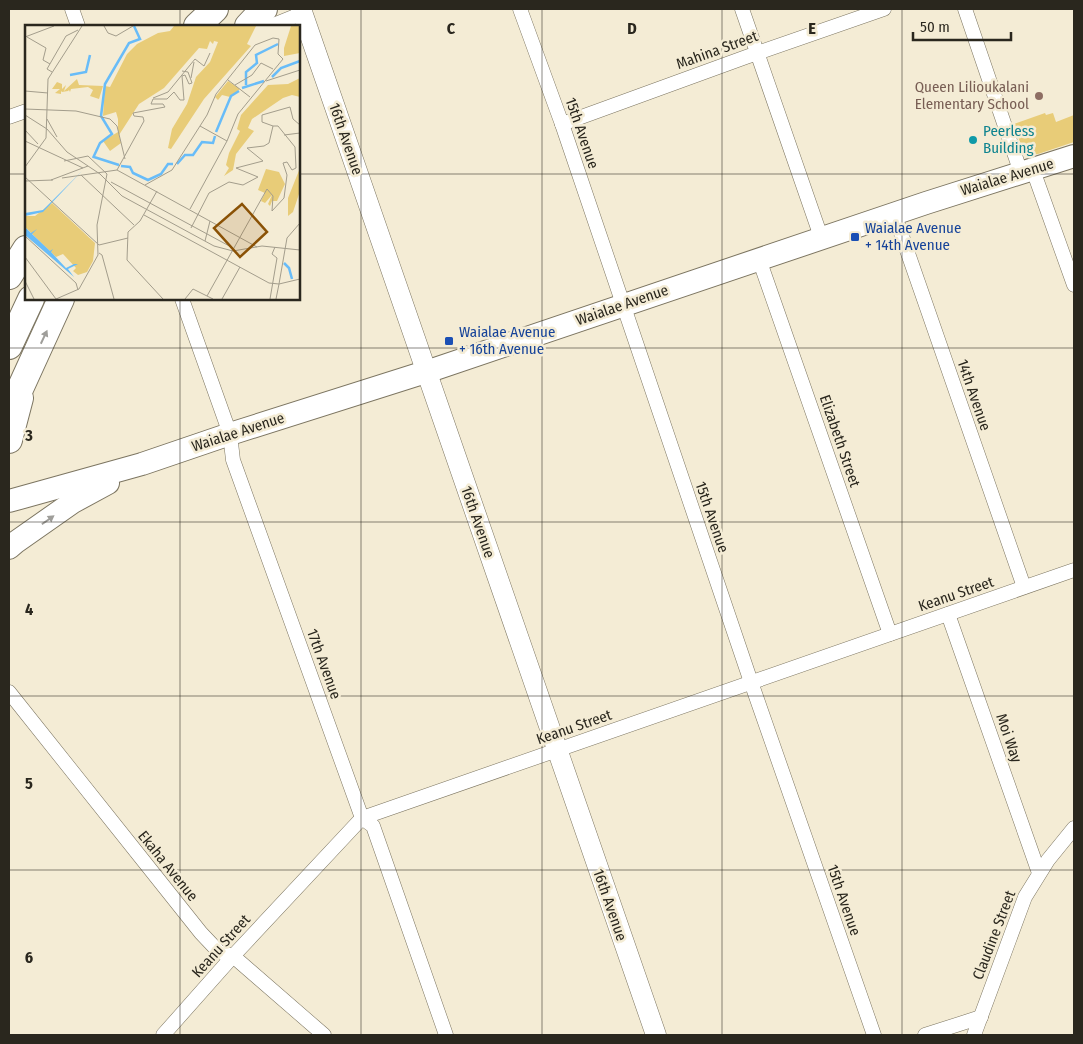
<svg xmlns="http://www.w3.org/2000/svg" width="1083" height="1044" font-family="'Fira Sans Condensed',sans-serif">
  <rect width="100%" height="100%" fill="#f4ecd5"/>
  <path fill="#e8cc78" d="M1045,113L1046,115L1053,113L1056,122L1074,115V142L1038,154C1021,157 1019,137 1014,124Z"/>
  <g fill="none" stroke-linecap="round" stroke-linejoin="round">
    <defs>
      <g id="street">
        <polyline points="72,9 78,26"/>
        <polyline points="520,9 562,124 751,682 874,1035"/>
        <polyline points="742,9 821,237"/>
        <polyline points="965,9 1021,173"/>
        <polyline points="271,26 303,13"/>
        <polyline points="9,117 26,111"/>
        <polyline points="562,124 746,57 884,9"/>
        <polyline points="1033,170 1074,285"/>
        <polyline points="894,213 1024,587"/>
        <polyline points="759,259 890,634"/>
        <polyline points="182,299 230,434 233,460 362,818 373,826 446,1035"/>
        <polyline points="948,614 1039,873"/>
        <polyline points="9,692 201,933 219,952 233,956 324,1035"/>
        <polyline points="163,1035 233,956 362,818 1074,570"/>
        <polyline points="925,1035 981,1017"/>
        <polyline points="974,1035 1025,897 1048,860 1074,828"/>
      </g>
      <polyline id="secondary" points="301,9 656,1035"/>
      <g id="primary">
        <polyline points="9,501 142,464 230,434 435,369 926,203 1074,156"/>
        <polyline points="9,548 16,542 73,502 108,483"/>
      </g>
      <g id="highway">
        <polyline points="197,26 215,9"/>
        <polyline points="248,26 264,9"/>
        <polyline points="9,276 26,249"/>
        <polyline points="9,346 31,299"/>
        <polyline points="9,413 61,299"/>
        <polyline points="9,440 20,398"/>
      </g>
    </defs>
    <use href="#street" stroke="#7c7561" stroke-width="15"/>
    <use href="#secondary" stroke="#7c7561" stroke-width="21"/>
    <use href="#primary" stroke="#7c7561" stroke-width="24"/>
    <use href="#highway" stroke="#7c7561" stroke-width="28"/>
    <use href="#street" stroke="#fff" stroke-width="14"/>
    <use href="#secondary" stroke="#fff" stroke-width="20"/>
    <use href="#primary" stroke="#fff" stroke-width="22"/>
    <use href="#highway" stroke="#fff" stroke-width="26"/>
  </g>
  <defs><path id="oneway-solid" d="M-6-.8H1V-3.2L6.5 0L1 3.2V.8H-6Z" transform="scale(1.25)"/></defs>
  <g fill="#9f9e9a">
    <use href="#oneway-solid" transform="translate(44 337) rotate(-65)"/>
    <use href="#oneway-solid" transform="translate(48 520) rotate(-35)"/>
  </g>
  <path fill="none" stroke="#2a271e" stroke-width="1" stroke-opacity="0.55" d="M180,9V26M361,9V1035M542,9V1035M722,9V1035M902,9V1035M9,174H26M299,174H1074M180,299V1035M9,348H1074M9,522H1074M9,696H1074M9,870H1074"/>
  <circle fill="#8d6e63" stroke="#f4ecd5" stroke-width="2" cx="1039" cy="96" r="5"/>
  <circle fill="#0f9aa8" stroke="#f4ecd5" stroke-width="2" cx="973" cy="140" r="5"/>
  <g fill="#1a4fb4" stroke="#f4ecd5" stroke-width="2">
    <rect x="850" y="232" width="10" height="10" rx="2.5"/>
    <rect x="444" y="336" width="10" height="10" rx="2.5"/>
  </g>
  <g text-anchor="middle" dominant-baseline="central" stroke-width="5" stroke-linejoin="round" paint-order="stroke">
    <g font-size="15" fill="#2a271e" stroke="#f4ecd5">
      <text transform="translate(717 50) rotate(-20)">Mahina Street</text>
      <text transform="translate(582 133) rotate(71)">15th Avenue</text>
      <text transform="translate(346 139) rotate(71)">16th Avenue</text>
      <text transform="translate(1007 177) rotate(-17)">Waialae Avenue</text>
      <text transform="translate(622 305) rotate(-19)">Waialae Avenue</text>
      <text transform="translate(974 395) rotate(71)">14th Avenue</text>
      <text transform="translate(238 432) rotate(-18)">Waialae Avenue</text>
      <text transform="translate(840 441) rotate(71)">Elizabeth Street</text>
      <text transform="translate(712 517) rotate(71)">15th Avenue</text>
      <text transform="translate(478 522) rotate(71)">16th Avenue</text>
      <text transform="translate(956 594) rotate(-19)">Keanu Street</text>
      <text transform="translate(324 664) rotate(70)">17th Avenue</text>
      <text transform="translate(574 727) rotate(-19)">Keanu Street</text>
      <text transform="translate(1009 738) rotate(71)">Moi Way</text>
      <text transform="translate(168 866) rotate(51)">Ekaha Avenue</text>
      <text transform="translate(844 900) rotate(71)">15th Avenue</text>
      <text transform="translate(610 905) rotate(71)">16th Avenue</text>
      <text transform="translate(994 935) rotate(-69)">Claudine Street</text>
      <text transform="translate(221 946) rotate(-48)">Keanu Street</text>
    </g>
    <g font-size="15" fill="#785e54" stroke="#f4ecd5" text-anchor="end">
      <text x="1029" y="87">Queen Lilioukalani<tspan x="1029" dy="17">Elementary School</tspan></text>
    </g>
    <g font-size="15" fill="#0d838f" stroke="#f4ecd5" text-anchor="start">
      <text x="983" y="131">Peerless<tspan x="983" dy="17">Building</tspan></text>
    </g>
    <g font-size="15" fill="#164399" stroke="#f4ecd5" text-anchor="start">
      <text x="865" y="228">Waialae Avenue<tspan x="865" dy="17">+ 14th Avenue</tspan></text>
      <text x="459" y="332">Waialae Avenue<tspan x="459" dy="17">+ 16th Avenue</tspan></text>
    </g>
  </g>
  <g transform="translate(25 25)">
    <rect width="275" height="275" fill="#f4ecd5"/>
    <path d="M149,1H231L222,19L226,21L179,74L146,124L143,123L147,104L162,79L171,52L185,37L193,17L189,16L188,19L185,16L182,24L174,23L139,63L114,79L94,110L96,118L85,126L78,116L93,107V94L91,87L78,91L80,61L85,62L102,29L112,19L133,8L145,6ZM266,1H275V28L259,31V23ZM275,53V72L267,70L258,73L227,94L223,103L229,106L211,129L208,145L199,151L204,143L201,140L204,128L215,106L212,104L216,90L243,60L263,59ZM52,54L54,60L78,61L74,74L65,71L68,65L63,62L46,64L45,67L44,65L43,66L37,67L36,66V69L30,68L35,64H27L32,57L37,59V64L41,60L39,66ZM203,56L215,64L205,72L197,70L193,75L190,72ZM275,143V166L268,187L263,191V173ZM241,144L254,147L260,159L252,176H247L245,181L243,179L247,170L240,178L236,176L240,168L233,165ZM27,178L70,218L68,236L62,247L53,250L48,246L51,243L38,229L31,232L0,202V191H10Z" fill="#e8cc78"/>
    <path d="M57,146L18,187L0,191V188L18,185ZM0,202L6,208L12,204L7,209L25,226L28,224L26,227L41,243L49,239H53L43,244L49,252L0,210Z" fill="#68bcf8"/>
    <path fill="none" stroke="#68bcf8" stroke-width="2.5" d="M45,50L61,47L65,30M247,52L256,43L275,36M221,60V47L232,38L231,30L253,19M217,63L239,56M191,107L206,71L214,66M69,132L94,140M68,133L75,118L87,109L76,91L80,59L104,18L115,14L109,1M152,139L160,130H168L177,117L188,118L190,111M96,141L105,142L108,148L123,155L136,149L143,139H148M259,238L264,243L267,254"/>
    <path fill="none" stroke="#a39d8c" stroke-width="1" d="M79,1L83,8L91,11L108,1M0,12L29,1M2,12L21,23L18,35L25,39M27,47L22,44L41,11L53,5M166,53L169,37M203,55L225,72M241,56L275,45M210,60L227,50L236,38L248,44M0,66L23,68M128,73L143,67L170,34L179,41L185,28M128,74H142L149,67L155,75H159L157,51L160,50L164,59L167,58L163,47L157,46M0,84L51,86L85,94L92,101L100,134M0,90L22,104L42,127L75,149L97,171L189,221L208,226L237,221L275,225M22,94L32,112M175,101L202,116M0,105L13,119M259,110L275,108M0,116L58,143M0,142L21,113L23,54L57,1M92,145L119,96L118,92L109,91L108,88L140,82L138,79H126L128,74M56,150L109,200M0,152L74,220L103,213M37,153L92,145L232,222M26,155L63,141M0,156L28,155M86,157L208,223M120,160L147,145L182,90L191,69L230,20L248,13L254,14L253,29L258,34L213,89L202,116L165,184M132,166L115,196L103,207L102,235L138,274M247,186L259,173L262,150L258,138L262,137L267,145L271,143L270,122L253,101H248M119,190L244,258L254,259L275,254M166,203L184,168L204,157L218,160L233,152L211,143L238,136L222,123L239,121L244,118L248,101L237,97V90L265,82L268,94L275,100M0,211L51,258L53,265M180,216L185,196M74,228L77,230L89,274M0,232L31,274M0,256L9,274M254,259L262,213L275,198M182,271L242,164L248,171L247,186M31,274L54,264L73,230L72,200L82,149L63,131L39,136M160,274L168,264L188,274M197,274L215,242M245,274L252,233L247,229L250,222M251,274L254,259"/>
    <path fill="#8a5206" fill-opacity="0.15" stroke="#8a5206" stroke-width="2.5" d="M217,179L242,207L215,232L189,203Z"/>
    <rect width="275" height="275" fill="none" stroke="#2a271e" stroke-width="2.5"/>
  </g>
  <g font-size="16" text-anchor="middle" font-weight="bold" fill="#2a271e" stroke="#f4ecd5" stroke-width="5" stroke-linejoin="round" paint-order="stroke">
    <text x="451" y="34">C</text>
    <text x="632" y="34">D</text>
    <text x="812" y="34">E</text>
    <text x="29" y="441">3</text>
    <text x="29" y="615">4</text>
    <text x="29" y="789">5</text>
    <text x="29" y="963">6</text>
  </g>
  <rect width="1083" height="1044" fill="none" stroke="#2a271e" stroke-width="20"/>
  <path d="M913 32v8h98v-8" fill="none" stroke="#2a271e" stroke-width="2.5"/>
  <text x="920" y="32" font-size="15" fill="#2a271e" stroke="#f4ecd5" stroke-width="4" paint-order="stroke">50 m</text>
</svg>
